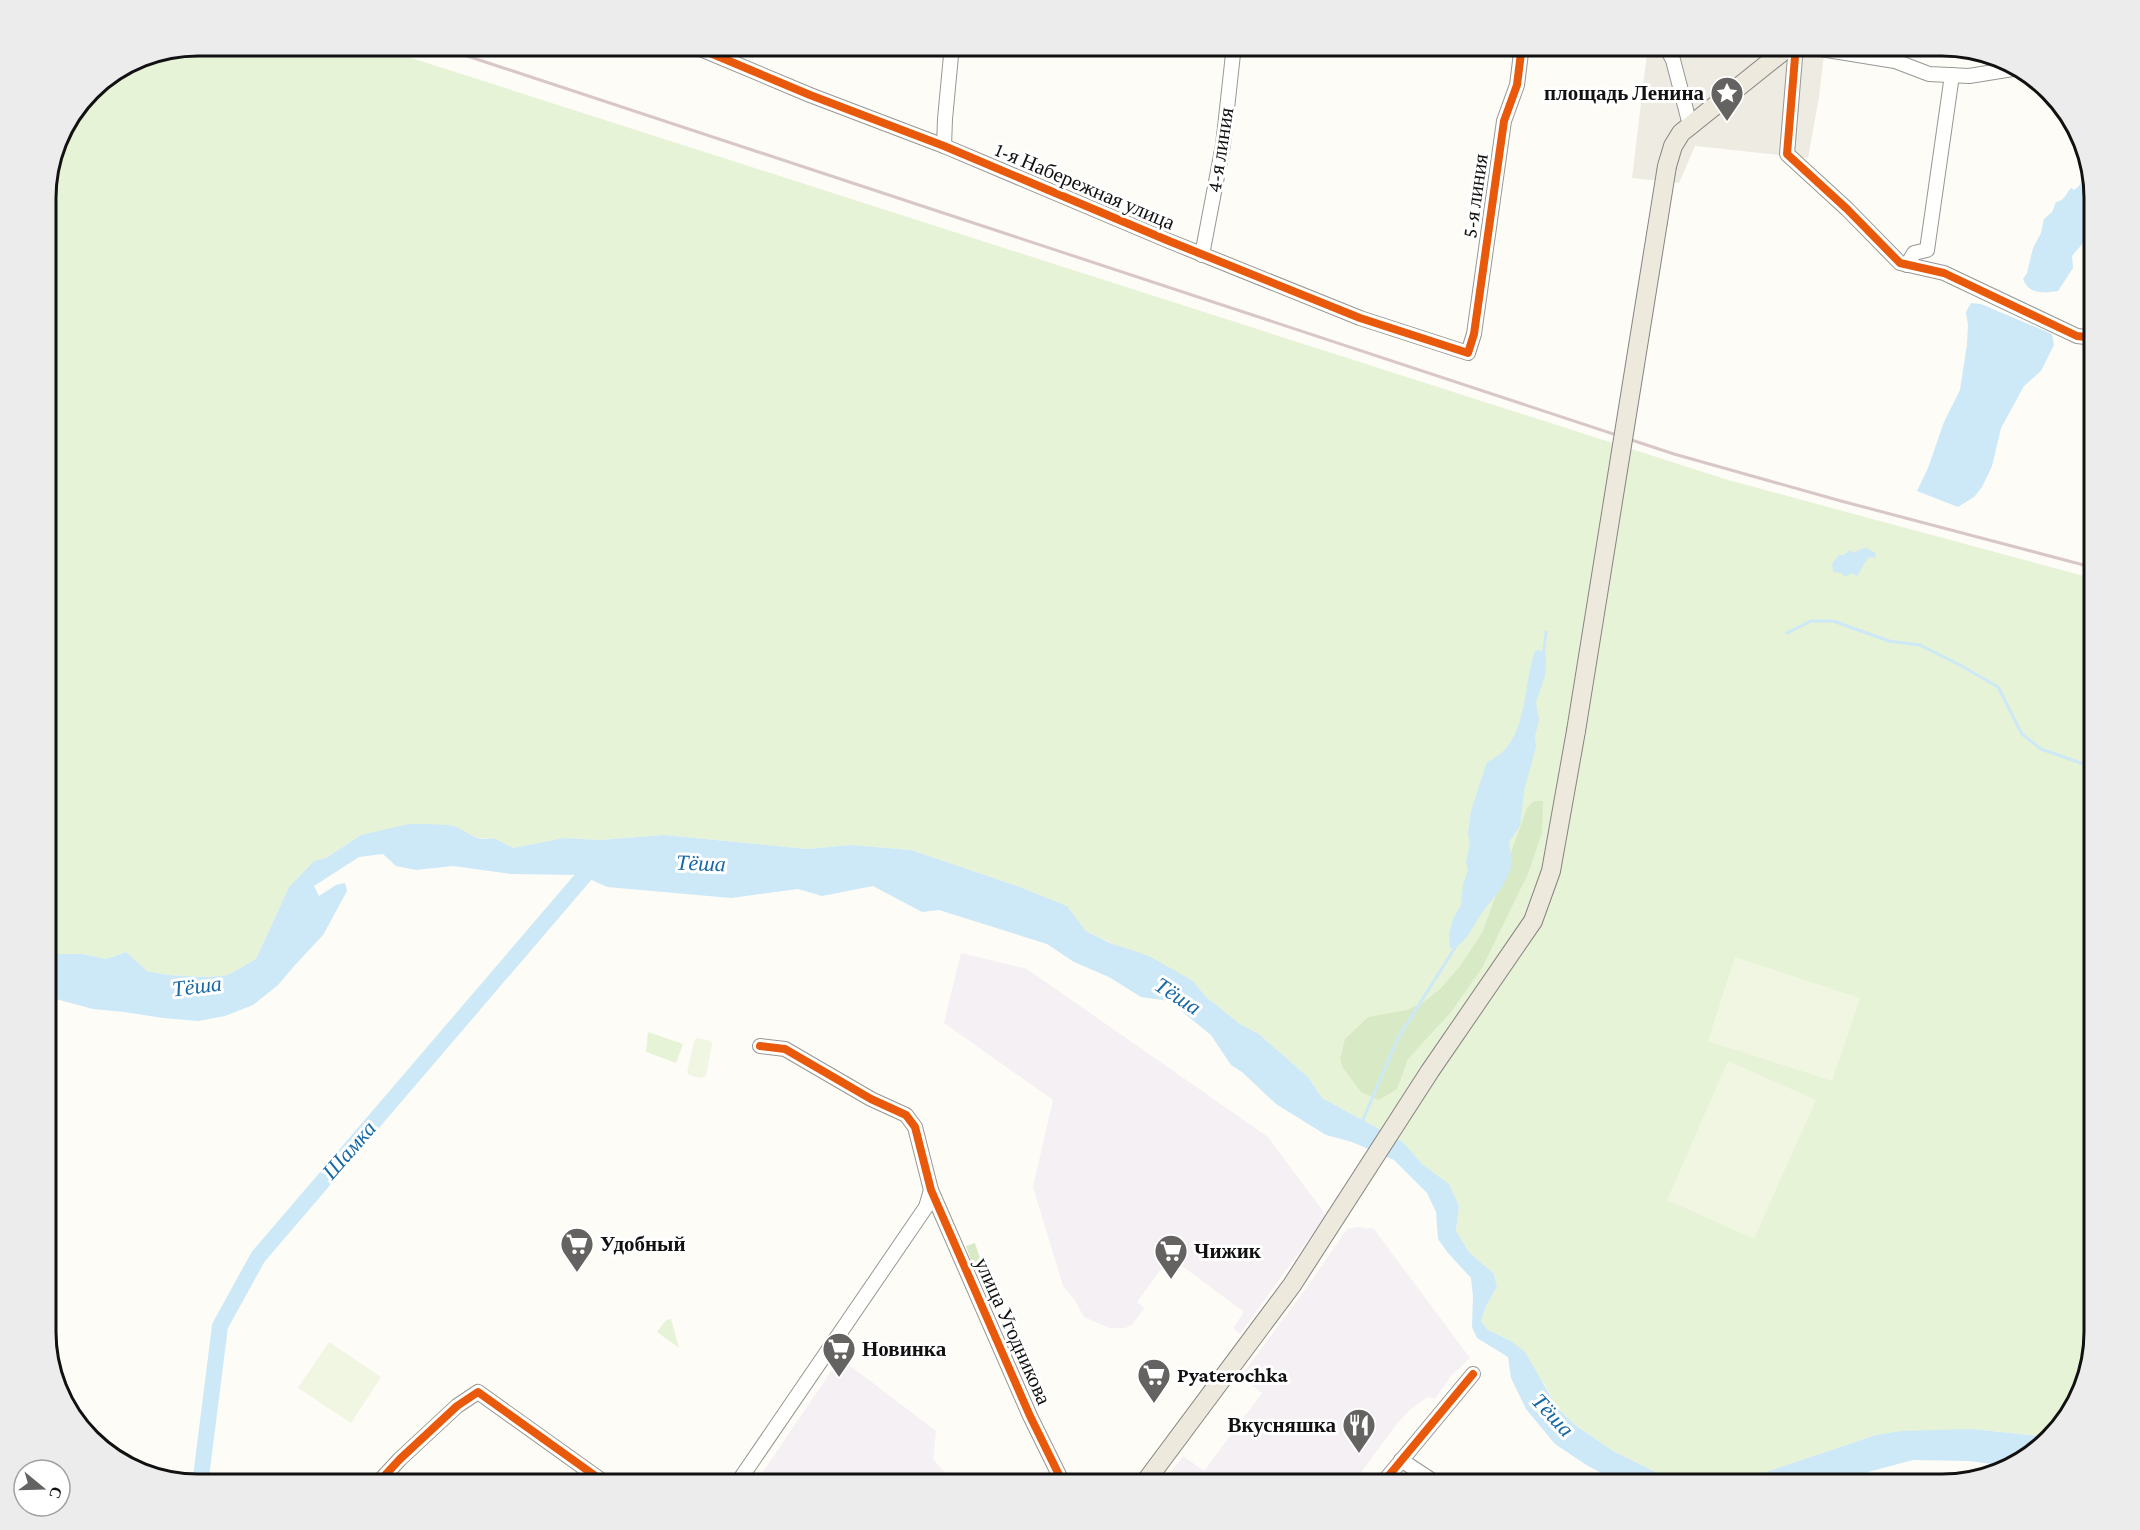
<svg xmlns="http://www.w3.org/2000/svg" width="2140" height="1530" font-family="'Crimson Pro',serif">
  <rect width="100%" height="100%" fill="#fdfcf7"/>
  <g fill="#f5f0f3">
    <polygon points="961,953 1027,969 1268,1137 1326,1215 1240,1334 1233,1328 1244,1312 1170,1257 1137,1302 1144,1308 1132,1325 1125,1328 1109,1328 1084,1317 1074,1299 1063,1286 1033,1187 1053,1100 944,1023"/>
    <polygon points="1358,1227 1374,1229 1470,1358 1451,1376 1435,1399 1428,1397 1411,1409 1395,1426 1352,1485 1162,1485 1183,1456 1204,1471 1262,1393 1241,1376 1310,1283 1347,1229"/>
    <polygon points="840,1358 936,1431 933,1459 956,1485 754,1485"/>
  </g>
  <g fill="#e7f3d7">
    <path d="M197,45H371L1728,480L2095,579V1333L2087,1381L2064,1425L2049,1437L1972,1429L1876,1435L1733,1483L1705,1482L1666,1477L1613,1451L1575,1425L1558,1409L1545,1385L1511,1341L1488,1330L1481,1321L1486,1306L1497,1287L1494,1274L1469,1252L1456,1231L1459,1206L1449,1184L1422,1164L1403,1142L1322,1098L1308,1077L1259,1034L1240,1024L1205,996L1192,981L1086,931L1067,906L1020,887L911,850L851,845L807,849L664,835L600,840L564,838L513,848L494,838C479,841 465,833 451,825L361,835L326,858L314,861L289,887L256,959L228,975L208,977L168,975L147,971L126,952L106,959L82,954H53L45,951V187L61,130L97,83L139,56Z"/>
    <polygon points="648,1032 683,1044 676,1063 646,1052"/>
    <polygon points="671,1319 679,1348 657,1332 666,1320"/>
  </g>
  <g fill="#d8eac5">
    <polygon points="1534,801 1543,801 1542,833 1528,874 1482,968 1451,1012 1408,1059 1397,1089 1379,1100 1361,1092 1343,1068 1340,1059 1345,1039 1368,1017 1407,1010 1425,1001 1441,988 1461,965 1483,931 1527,808"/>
    <polygon points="975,1243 983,1268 988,1274 983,1282 977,1278 966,1246"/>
  </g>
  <g fill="#f0f6e1">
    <polygon points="1735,957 1860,998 1832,1081 1708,1041"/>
    <polygon points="697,1038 711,1041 712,1045 706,1075 702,1078 692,1076 687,1073 694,1041"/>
    <polygon points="1728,1061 1816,1100 1754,1239 1667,1200"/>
    <polygon points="329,1342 381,1377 351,1423 298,1388"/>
  </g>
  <polygon fill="#edebe2" points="1648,45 1825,45 1819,97 1808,158 1695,146 1679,183 1632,178"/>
  <g fill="#cde8f7">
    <path d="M2088,166L2095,197V229L2072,256L2073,268L2058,291C2044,293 2029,295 2023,279L2027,273L2033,248L2041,233L2044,219L2052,212L2056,202C2065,201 2066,193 2071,188L2074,190C2085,183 2082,175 2088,166Z"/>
    <polygon points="1971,303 1981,304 2052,334 2054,345 2041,371 2024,386 2001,428 1992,466 1982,487 1974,497 1958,507 1917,491 1928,468 1944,422 1960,390 1967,344 1968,325 1966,312"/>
    <path d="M1867,548L1875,553L1876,558L1870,557C1863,562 1862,570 1857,576L1851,573L1846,577L1841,573L1833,572L1832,564L1839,555H1844L1849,550L1855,553L1858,550Z"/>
    <path d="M1539,650L1545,654L1546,658L1545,676L1536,702L1539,720L1535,736L1536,747L1524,791L1520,826L1509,842C1510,851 1513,861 1510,870C1505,886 1494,897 1484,910C1474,922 1467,946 1450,948L1449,934L1453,919L1461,905L1463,884L1468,870L1466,862L1470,844L1468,833L1471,811L1487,762C1529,744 1522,687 1535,651Z"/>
    <path d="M409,824C422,824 436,824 448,825C466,827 471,843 494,838L513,848L564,838L600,840L664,835L807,849L851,845L911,850L1020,887L1067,906L1086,931L1110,943L1149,956L1193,981L1205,996L1240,1024L1259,1034L1308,1077L1322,1098L1403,1142L1422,1164L1449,1184L1459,1206L1456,1231L1469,1252L1494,1274L1497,1287L1486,1306L1481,1321L1488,1330L1511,1341L1525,1352L1558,1409L1575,1425L1613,1451L1666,1477L1705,1482L1733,1483L1876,1435L1901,1431L1972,1429L2049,1437L2013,1467L1970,1461L1913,1460L1864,1473L1830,1485H1625L1588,1466L1555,1444L1526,1409L1511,1378L1508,1357L1477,1338L1472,1327L1473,1297L1471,1278L1448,1253L1438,1239L1436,1212L1427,1193L1394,1160L1352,1142L1326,1135L1276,1104L1242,1072L1231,1065L1211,1035L1169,1001L1141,997L1109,977L1074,962L1047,944L939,910L922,912L873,886L822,896L798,889L731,898L607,887L581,875L511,874L453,866L416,870L396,866L383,854L359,857L314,886L319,896L336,885L345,883L347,891L323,935L295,965L278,985L253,1005L225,1016L198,1021L163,1018L124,1012L93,1009L45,996V951L53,954H82L106,959L126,952L147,971L168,975L208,977L228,975L256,959L289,887L314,861L326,858L361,835Z"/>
  </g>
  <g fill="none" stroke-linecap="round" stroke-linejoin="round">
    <g stroke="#cde8f7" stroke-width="3">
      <polyline points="1787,633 1811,621 1833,621 1889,641 1920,645 1960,665 1998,687 2022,734 2041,749 2095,768"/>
      <polyline points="1543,657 1546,632"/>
      <polyline points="1362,1122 1398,1038 1456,946"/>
    </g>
    <polyline stroke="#cde8f7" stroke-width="16" points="200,1485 220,1326 258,1257 596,862"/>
    <defs>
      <g id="minor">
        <polyline points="691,45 810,95 944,146 1169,241 1360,318 1468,353 1474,334 1504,121 1517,85 1522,45"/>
        <polyline points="1665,45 1673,60 1690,125"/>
        <polyline points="1796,45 1787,154 1847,209 1900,263 1944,273 2077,336 2095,338"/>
        <polyline points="1809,45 1821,49 1895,61 1929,74 1969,76 2019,68"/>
        <polyline points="944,146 945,119 952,45"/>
        <polyline points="1202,255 1223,145 1234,45"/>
        <polyline points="1907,265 1914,253 1927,250 1952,75"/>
        <polyline points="760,1046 785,1049 871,1099 906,1115 915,1127 931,1190 1030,1416 1064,1485"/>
        <polyline points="1401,1460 1439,1485"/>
        <polyline points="376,1485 400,1459 457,1406 478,1392 608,1485"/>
        <polyline points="736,1485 926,1207 931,1190"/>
        <polyline points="1381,1485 1473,1374"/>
      </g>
      <g id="major">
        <polyline points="1667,166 1673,146 1681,133 1791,45"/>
        <polyline points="1143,1485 1292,1285 1430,1071 1533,921 1551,871 1576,731"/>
      </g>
    </defs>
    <use href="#minor" stroke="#979795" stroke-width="16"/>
    <use href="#major" stroke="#858482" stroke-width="20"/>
    <use href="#minor" stroke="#fffffe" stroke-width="14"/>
    <use href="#major" stroke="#ede9dc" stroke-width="18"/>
    <polyline stroke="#d9c6c7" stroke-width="3" points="434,45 1674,454 1841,501 2095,568"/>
    <defs>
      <polyline id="major-bridge" points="1576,731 1667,166"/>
    </defs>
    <use href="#major-bridge" stroke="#858482" stroke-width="20" stroke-linecap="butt"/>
    <use href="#major-bridge" stroke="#ede9dc" stroke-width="18"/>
    <defs>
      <g id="cycleway">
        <polyline points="691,45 810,95 944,146 1169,241 1360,318 1468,353 1474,334 1504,121 1517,85 1522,45"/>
        <polyline points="1796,45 1787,154 1847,209 1900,263 1944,273 2077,336 2095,338"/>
        <polyline points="760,1046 785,1049 871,1099 906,1115 915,1127 931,1190 1030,1416 1064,1485"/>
        <polyline points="376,1485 400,1459 457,1406 478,1392 608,1485"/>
        <polyline points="1381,1485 1473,1374"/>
      </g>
    </defs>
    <use href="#cycleway" stroke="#fff" stroke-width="11"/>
    <use href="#cycleway" stroke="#e8590c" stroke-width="8"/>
  </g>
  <defs>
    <symbol id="sight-pin" viewBox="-11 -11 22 30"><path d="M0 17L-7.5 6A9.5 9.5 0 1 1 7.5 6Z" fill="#646362" stroke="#fff"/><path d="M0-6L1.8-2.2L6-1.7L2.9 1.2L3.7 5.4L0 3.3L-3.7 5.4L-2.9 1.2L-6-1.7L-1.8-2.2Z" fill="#fff"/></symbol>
    <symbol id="supermarket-pin" viewBox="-11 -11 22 30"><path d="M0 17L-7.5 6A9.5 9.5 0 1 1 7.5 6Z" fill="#646362" stroke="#fff"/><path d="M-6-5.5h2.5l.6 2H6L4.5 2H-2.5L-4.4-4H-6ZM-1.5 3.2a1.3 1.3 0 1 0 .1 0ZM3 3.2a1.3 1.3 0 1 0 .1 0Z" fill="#fff"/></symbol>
    <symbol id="restaurant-pin" viewBox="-11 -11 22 30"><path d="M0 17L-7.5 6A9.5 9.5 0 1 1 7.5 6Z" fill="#646362" stroke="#fff"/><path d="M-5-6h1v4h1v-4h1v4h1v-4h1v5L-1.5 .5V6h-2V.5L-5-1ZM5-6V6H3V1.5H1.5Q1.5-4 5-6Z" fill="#fff"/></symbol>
  </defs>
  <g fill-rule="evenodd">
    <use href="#sight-pin" x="1708" y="74" width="38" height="52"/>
    <use href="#supermarket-pin" x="558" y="1225" width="38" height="52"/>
    <use href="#supermarket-pin" x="1152" y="1232" width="38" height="52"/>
    <use href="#supermarket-pin" x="820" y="1330" width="38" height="52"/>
    <use href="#supermarket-pin" x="1135" y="1356" width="38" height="52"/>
    <use href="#restaurant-pin" x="1340" y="1406" width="38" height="52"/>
  </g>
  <g text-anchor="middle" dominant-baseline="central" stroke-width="6" stroke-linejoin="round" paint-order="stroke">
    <g font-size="21" font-weight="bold" fill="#111" stroke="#fff" text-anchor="start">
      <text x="1704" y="93" text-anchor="end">площадь Ленина</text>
      <text x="600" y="1244">Удобный</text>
      <text x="1194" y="1251">Чижик</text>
      <text x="862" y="1349">Новинка</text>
      <text x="1177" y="1375">Pyaterochka</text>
      <text x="1336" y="1425" text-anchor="end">Вкусняшка</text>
    </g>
    <g font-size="21" fill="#111" stroke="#fff">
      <text transform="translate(1220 150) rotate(-81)">4-я линия</text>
      <text transform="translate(1085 186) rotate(23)">1-я Набережная улица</text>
      <text transform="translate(1475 196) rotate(-82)">5-я линия</text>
      <text transform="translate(1013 1331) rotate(66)">улица Угодникова</text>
    </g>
    <g font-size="22" font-style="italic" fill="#1768a6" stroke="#fff">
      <text transform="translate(701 863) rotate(2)">Тёша</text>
      <text transform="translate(197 986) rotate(-7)">Тёша</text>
      <text transform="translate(1178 996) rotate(33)">Тёша</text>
      <text transform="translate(349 1150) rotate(-49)">Шамка</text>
      <text transform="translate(1553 1415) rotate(47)">Тёша</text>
    </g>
  </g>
  <path d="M0 0H2140V1530H0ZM198 56H1942A142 142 0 0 1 2084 198V1332A142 142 0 0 1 1942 1474H198A142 142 0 0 1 56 1332V198A142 142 0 0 1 198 56Z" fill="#ececec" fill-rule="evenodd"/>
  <path fill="none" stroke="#111" stroke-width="3" d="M198 56H1942A142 142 0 0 1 2084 198V1332A142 142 0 0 1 1942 1474H198A142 142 0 0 1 56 1332V198A142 142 0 0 1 198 56Z"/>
  <g transform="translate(42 1488) rotate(109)"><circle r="28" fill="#ffffff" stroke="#a0a0a0" stroke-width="1.5"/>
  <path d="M0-4.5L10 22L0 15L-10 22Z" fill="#646362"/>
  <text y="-9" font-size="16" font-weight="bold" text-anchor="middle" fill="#111111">С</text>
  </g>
</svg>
